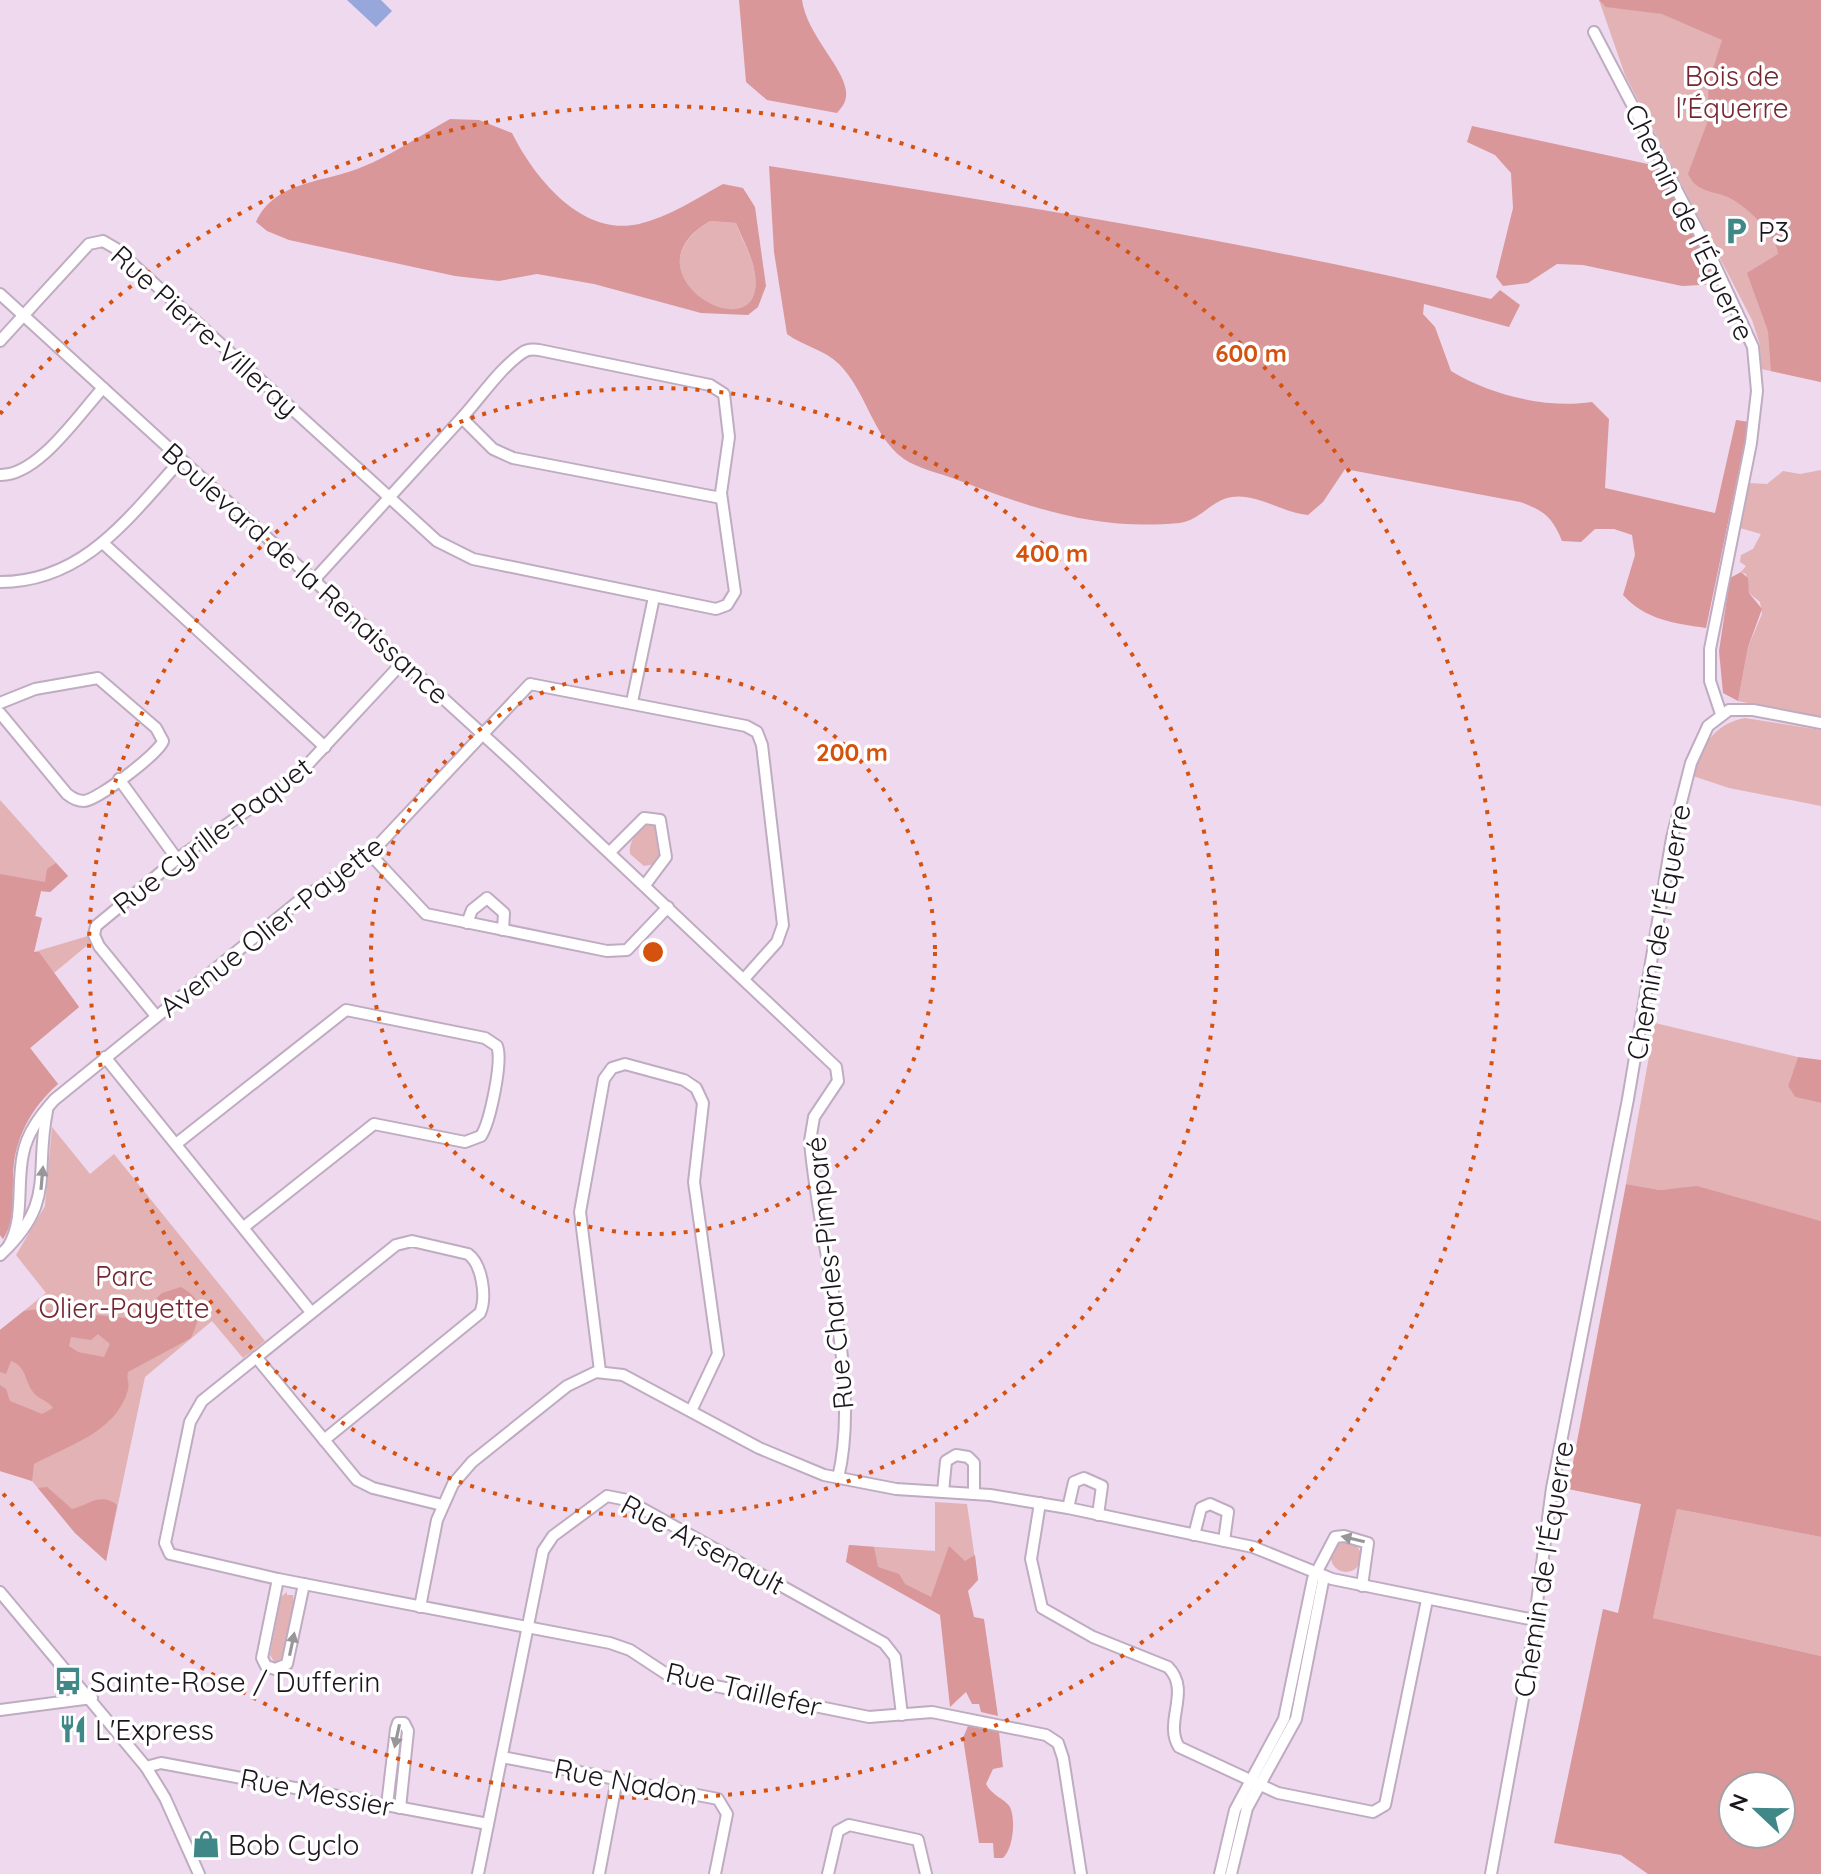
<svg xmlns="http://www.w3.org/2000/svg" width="1821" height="1874" font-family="Quicksand,sans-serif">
  <rect width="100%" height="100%" fill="#eed9ef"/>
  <g fill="#e2b2b4">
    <polygon points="1599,0 1821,0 1821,382 1761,369 1760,345 1752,320 1625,75"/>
    <path d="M710,221L736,223C741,238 751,254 754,269C773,360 616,278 710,221Z"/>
    <polygon points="1821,470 1821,718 1738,701 1748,647 1762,614 1760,602 1749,593 1746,574 1741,572 1746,566 1740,562 1741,555 1753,549 1761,534 1740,528 1749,483 1767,484 1783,471 1800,474"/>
    <path d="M1745,718L1821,730V806L1729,788L1693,776C1701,747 1713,724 1745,718Z"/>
    <path d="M0,800L68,876L50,892L41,891L35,916L42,918L34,952L88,936L90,943L54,973L79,1007L30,1048L58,1084C33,1106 14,1138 13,1172C12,1194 16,1220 3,1239L0,1235Z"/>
    <path d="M649,823L657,828L660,856L655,864L644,866L630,854C628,841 638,831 649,823Z"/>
    <polygon points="1655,1023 1798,1057 1788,1086 1795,1097 1821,1103 1821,1221 1697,1187 1660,1190 1626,1184"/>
    <polygon points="52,1127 90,1174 114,1154 265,1341 243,1358 212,1321 145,1377 106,1561 75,1533 32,1481 0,1471 0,1330 46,1293 16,1255 45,1206"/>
    <polygon points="935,1502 967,1504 978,1580 935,1612 846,1562 849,1545 935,1551"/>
    <polygon points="1677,1509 1821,1537 1821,1656 1653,1618"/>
    <circle cx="1346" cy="1557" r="15"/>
    <polygon points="287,1592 287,1595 293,1595 294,1602 283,1657 275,1663 270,1655 281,1597"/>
  </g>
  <g fill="#d9979a" fill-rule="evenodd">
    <path d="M739,0H802C807,35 843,66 846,91C847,101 843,106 837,113L767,100L746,82Z"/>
    <path d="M1599,0H1821V382L1771,371L1768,331L1747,273L1778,254C1777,236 1751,211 1735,201C1718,189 1698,196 1688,174L1707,123L1709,81L1722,40L1662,14L1606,7Z"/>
    <path d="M450,119L479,120L512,133C534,177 581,237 639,224C669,217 697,198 723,184L743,188L755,207L766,286L758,307L748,315L701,313L594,284L537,274L499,281L455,276L289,240L267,231L256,222C275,180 325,183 362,167C392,155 421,135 450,119ZM710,221L736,223C742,238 751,254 754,269C773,360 616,276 710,221Z"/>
    <polygon points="1472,126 1657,166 1718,284 1682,286 1583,265 1557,264 1528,283 1503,286 1496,277 1513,208 1511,173 1495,155 1467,142"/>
    <path d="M769,166C1011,204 1253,242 1491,299L1500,290L1520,305L1509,327L1424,304L1423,314L1435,327L1451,371C1490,395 1547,409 1592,402L1609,419L1605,488L1715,513L1736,420L1749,422L1706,628C1673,623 1646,620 1623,595L1635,555L1632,535L1614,529H1595L1581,542L1562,541C1553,518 1544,510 1520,502L1345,469L1323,502L1308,515C1283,513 1257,493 1232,497C1211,500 1200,521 1179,523C1096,531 1031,508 955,479C939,473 917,468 904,459C872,436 867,392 839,364C825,350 803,346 787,334L774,252Z"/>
    <polygon points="1741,572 1748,578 1749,593 1762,609 1748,647 1738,701 1723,693 1719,651 1730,578"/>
    <path d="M56,863L68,876L50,892L41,891L35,916L42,918L34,952H39L79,1007L30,1048L58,1084C30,1108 13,1141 13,1178C12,1199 15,1221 3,1239L0,1235V874L45,882L47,869Z"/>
    <polygon points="1798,1057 1821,1060 1821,1103 1795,1097 1788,1086"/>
    <path d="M1626,1184L1660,1190L1697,1186L1821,1221V1537L1677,1509L1653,1618L1821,1656V1874H1648L1621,1855L1554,1843L1603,1609L1618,1613L1641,1504L1568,1489ZM1733,1786H1781V1834H1733Z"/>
    <path d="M181,1287C206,1301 201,1315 191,1338L128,1372C126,1379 130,1383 128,1390C116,1433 66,1446 34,1464L32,1481L0,1471V1385L6,1389L10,1401L42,1414L53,1408C48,1400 39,1400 33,1392C24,1380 27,1367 11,1361L6,1374L0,1372V1330L24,1311L38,1309L126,1318L143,1311L162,1293ZM98,1334L110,1344L104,1357L78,1352L69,1346L71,1337L91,1340Z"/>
    <path d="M47,1487L72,1509C89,1505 101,1492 117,1505L106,1561L75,1533L38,1488Z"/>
    <polygon points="849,1545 874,1547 878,1567 899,1574 905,1584 931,1597 949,1546 965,1561 975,1555 978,1580 968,1591 974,1617 984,1619 998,1716 981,1712 979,1704 972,1704 966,1692 950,1707 940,1615 846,1562"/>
    <path d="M968,1726L999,1732L1003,1767L993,1769L986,1784C991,1795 1005,1799 1010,1807C1016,1820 1013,1849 1003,1858H994L993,1843H979L963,1738Z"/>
  </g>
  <polygon fill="#97a6db" points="347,0 381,0 392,11 376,27"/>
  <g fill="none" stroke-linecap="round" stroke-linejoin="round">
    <defs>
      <g id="minor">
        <polyline points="1594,32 1707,248 1753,347 1757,391 1751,443 1710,649 1710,681 1721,714"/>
        <path d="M0,294L514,763L836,1067L838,1081L814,1117L810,1141C818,1243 862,1380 838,1478"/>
        <path d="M0,341L89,244L103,241L115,248L378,487L437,541L473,559L716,609L727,605L735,592L721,493L729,437L724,394L710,385L539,350C533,349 527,349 522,353C498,370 479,400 459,421C411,474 362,527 314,580"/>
        <polyline points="462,418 493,449 513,458 721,498"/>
        <path d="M0,475C38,476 78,415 103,388"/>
        <polyline points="104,544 325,747"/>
        <path d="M0,582C84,582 129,517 181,460"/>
        <polyline points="632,702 654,597"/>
        <path d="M0,703L35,689L98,678L156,728L163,741C159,753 98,800 84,801C77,801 72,798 67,794L0,713"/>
        <polyline points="119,779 177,859"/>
        <polyline points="610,852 644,818 660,820 666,857 645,885"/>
        <polyline points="370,854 426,914 607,951 627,950 668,907"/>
        <polyline points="467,923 472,910 487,898 504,913 503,930"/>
        <polyline points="156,1016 99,946 94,935 96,926 177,859 297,776 403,662"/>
        <polyline points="105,1057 311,1312"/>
        <path d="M176,1144L346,1010L485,1038L497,1046C503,1061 490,1122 481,1136L465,1142L374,1124L244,1227"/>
        <path d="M8,1247C25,1219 16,1186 23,1154C27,1133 40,1116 54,1100L299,901L370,854L530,684L746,726L757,732L762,745L783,925L777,942L744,979"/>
        <path d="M0,1255C57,1202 34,1175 47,1111"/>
        <polyline points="256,1357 357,1480 373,1488 442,1505"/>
        <polyline points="600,1371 580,1212 604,1079 612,1068 625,1064 684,1080 696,1088 703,1103 694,1182 718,1354 691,1411"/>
        <path d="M324,1440L480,1313C487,1297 482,1264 468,1254L412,1241L396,1245L202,1401L190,1422L165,1543L170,1554L278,1579L610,1643L630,1650L671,1677L869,1717L932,1712L1046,1735L1058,1743L1063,1758L1081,1874"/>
        <polyline points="943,1492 946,1461 956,1455 968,1457 974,1463 974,1494"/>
        <path d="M1040,1503L1031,1559L1042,1608L1093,1637L1168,1667C1192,1691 1163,1722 1179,1747L1278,1793L1373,1812L1385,1805L1427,1600"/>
        <polyline points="1068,1508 1074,1482 1084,1478 1102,1486 1098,1515"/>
        <polyline points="1194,1535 1201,1508 1210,1504 1228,1512 1224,1541"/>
        <polyline points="278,1579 262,1658 266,1666 275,1669 287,1664 304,1584"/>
        <polyline points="0,1592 146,1767 165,1798 199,1874"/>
        <polyline points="420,1607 437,1520 453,1484 472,1462 567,1386 596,1372 623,1375 759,1448 824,1475 896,1489 990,1495 1068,1508 1253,1547 1332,1579 1534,1620"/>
        <polyline points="0,1710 92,1698"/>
        <polyline points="502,1757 718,1799 727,1814 715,1874"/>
        <polyline points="146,1767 161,1763 488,1824"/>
        <polyline points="387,1805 396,1729 398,1723 404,1723 408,1731 400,1808"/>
        <polyline points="478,1874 543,1551 553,1536 607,1496 627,1500 884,1643 895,1657 902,1715"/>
        <polyline points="599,1874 617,1779"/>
        <polyline points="828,1874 838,1831 849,1825 918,1840 926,1874"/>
        <polyline points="1220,1874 1235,1810 1284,1719 1313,1579 1335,1537 1344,1536 1368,1543 1362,1586"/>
        <polyline points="1231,1874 1247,1808 1296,1719 1324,1576"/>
        <polyline points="1491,1874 1528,1671 1552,1488 1628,1099 1672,838 1691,763 1708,726 1729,710 1753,710 1821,723"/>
      </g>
    </defs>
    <use href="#minor" stroke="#bfacc1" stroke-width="14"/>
    <use href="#minor" stroke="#fff" stroke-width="10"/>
  </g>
  <defs><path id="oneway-solid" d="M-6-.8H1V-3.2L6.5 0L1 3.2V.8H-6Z" transform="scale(2)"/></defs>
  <g fill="#999699">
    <use href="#oneway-solid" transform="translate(42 1178) rotate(-85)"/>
    <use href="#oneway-solid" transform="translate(1353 1539) rotate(-167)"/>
    <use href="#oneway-solid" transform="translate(292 1644) rotate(-78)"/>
    <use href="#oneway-solid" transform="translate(397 1736) rotate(102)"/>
  </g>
  <g fill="none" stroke="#d4520e" stroke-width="4" stroke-dasharray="4 8">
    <circle cx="653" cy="952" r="282"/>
    <circle cx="653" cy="952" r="564"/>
    <path d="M0 414A846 846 0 1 1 0 1490"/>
  </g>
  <defs>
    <symbol id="parking-bare" viewBox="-9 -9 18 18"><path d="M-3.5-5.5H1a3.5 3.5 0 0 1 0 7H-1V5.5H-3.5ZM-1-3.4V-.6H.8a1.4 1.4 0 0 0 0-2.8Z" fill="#408888" stroke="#fff" stroke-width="2.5" paint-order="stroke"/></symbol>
    <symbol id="bus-bare" viewBox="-9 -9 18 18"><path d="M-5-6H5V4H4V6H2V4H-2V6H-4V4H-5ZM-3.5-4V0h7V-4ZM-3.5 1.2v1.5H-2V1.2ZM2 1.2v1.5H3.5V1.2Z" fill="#408888" stroke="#fff" stroke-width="2.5" paint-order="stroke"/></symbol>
    <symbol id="restaurant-bare" viewBox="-9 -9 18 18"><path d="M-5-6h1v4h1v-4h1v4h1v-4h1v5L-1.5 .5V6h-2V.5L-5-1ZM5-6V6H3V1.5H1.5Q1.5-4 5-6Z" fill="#408888" stroke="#fff" stroke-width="2.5" paint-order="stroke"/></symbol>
    <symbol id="shop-bare" viewBox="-9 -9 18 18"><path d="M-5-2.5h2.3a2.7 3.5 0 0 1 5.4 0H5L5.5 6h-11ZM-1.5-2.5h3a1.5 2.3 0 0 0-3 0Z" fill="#408888" stroke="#fff" stroke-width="2.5" paint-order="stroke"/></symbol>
  </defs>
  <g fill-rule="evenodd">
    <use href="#parking-bare" x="1716" y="211" width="40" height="40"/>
    <use href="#bus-bare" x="48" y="1661" width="40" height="40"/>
    <use href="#restaurant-bare" x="53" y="1709" width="40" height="40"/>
    <use href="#shop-bare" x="186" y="1824" width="40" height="40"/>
  </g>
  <g text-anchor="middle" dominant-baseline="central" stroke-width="7" stroke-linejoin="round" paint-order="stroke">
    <g font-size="28" fill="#742631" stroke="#fff">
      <text x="1732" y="75">Bois de<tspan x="1732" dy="32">l'Équerre</tspan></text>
      <text x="124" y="1275">Parc<tspan x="124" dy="32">Olier-Payette</tspan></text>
    </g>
    <g font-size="28" fill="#1c151d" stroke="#fff">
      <text transform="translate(1690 222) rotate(64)">Chemin de l'Équerre</text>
      <text transform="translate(205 331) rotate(42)">Rue Pierre-Villeray</text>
      <text transform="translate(306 573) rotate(42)">Boulevard de la Renaissance</text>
      <text transform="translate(212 835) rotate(-37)">Rue Cyrille-Paquet</text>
      <text transform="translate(271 926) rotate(-38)">Avenue Olier-Payette</text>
      <text transform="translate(1658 932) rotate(-80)">Chemin de l'Équerre</text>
      <text transform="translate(829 1273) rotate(-96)">Rue Charles-Pimparé</text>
      <text transform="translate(703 1544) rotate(28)">Rue Arsenault</text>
      <text transform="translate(1543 1569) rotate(-81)">Chemin de l'Équerre</text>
      <text transform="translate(744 1689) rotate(13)">Rue Taillefer</text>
      <text transform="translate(626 1781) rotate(11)">Rue Nadon</text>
      <text transform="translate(317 1792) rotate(11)">Rue Messier</text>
    </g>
    <g font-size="28" fill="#1c151d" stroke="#fff" text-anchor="start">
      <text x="1758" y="231">P3</text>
      <text x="90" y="1681">Sainte-Rose / Dufferin</text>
      <text x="95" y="1729">L'Express</text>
      <text x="228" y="1844">Bob Cyclo</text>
    </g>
  </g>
  <circle cx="653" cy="952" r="12" fill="#d4520e" stroke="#fff" stroke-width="4"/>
  <g font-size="24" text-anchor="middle" font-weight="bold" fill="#d4520e" stroke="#fff" stroke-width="7" stroke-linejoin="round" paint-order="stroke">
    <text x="1251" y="362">600 m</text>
    <text x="1052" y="562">400 m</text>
    <text x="852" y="761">200 m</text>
  </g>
  <g transform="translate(1757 1810) rotate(292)"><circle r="38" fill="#ffffff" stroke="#a4a1a5" stroke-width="2"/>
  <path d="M0-6L14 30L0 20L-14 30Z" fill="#408888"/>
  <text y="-12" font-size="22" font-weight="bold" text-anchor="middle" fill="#1c151d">N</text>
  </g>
</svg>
